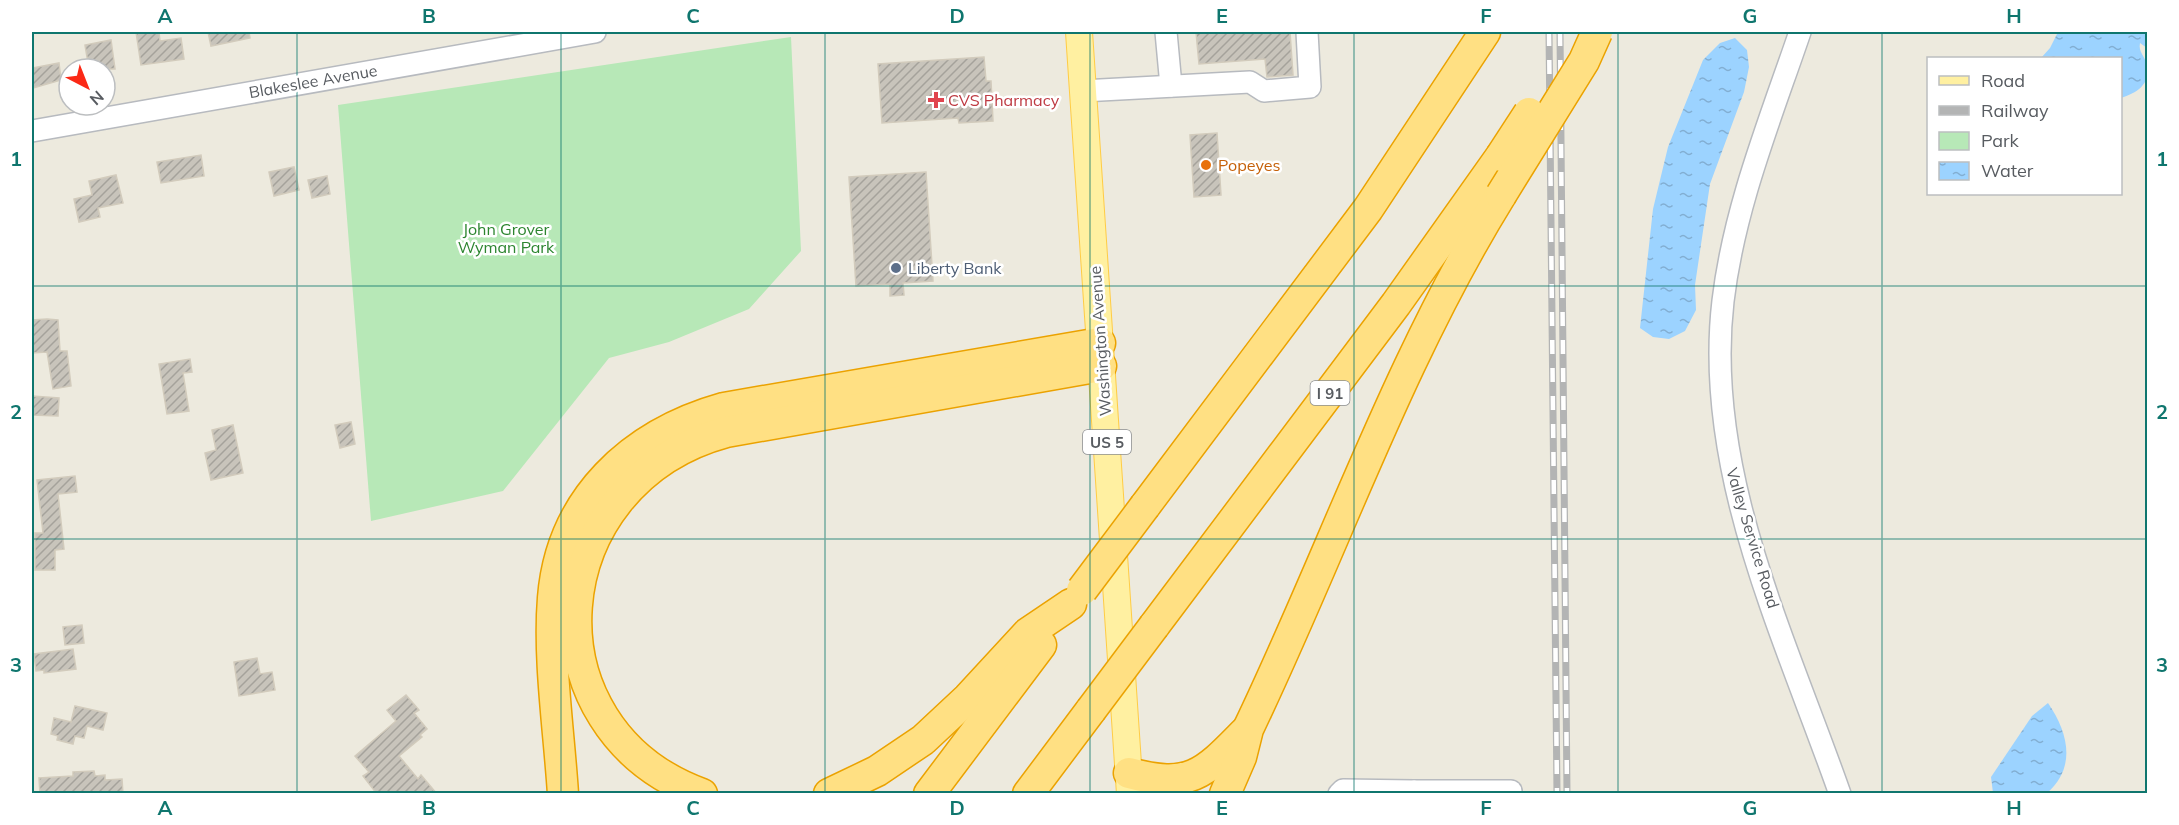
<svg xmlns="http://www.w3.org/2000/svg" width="2179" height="825" font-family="Mulish,sans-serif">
  <defs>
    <pattern id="water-ripples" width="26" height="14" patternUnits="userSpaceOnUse" patternTransform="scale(1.5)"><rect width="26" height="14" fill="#9cd3ff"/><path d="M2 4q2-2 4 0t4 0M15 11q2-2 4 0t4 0" fill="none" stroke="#82aed2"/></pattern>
    <pattern id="building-hatch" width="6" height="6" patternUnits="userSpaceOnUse" patternTransform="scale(1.5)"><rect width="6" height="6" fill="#c8c4bb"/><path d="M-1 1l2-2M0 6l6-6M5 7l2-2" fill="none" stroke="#a5a29b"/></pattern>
  </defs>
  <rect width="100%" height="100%" fill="#edeade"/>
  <polygon fill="#b7e8b7" points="791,37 801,251 749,309 669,342 609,358 503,491 371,521 338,105"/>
  <g fill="url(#water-ripples)">
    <path d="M2058,32H2147V48L2140,43C2138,52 2145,56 2147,65C2151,85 2136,93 2121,98L2120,58H2041L2050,48Z"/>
    <polygon points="1735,38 1747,50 1749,67 1744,92 1710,184 1695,285 1696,310 1685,331 1669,339 1653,337 1640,328 1653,209 1668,147 1703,60 1720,43"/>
    <path d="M2048,703C2068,732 2077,767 2047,793H1993L1991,777L2032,716Z"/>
  </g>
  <g fill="url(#building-hatch)" stroke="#d2cbbc" stroke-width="1.5">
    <polygon points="136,32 159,32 160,41 181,38 184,59 141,65"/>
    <polygon points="208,32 249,32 250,38 211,46"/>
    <polygon points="1196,32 1290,32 1293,75 1267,77 1265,59 1199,64"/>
    <polygon points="111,40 115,69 89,69 85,45"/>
    <polygon points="984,57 986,81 991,81 993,121 959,123 958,118 882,123 878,64"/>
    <polygon points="59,63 61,80 33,88 32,68"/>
    <polygon points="1217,133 1221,195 1194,197 1190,135"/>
    <polygon points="201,155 204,176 161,183 157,162"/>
    <polygon points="294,167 299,190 274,196 269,172"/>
    <polygon points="926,172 933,281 903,283 904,295 890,296 890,284 856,286 849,177"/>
    <polygon points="116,175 123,203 98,208 100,217 79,222 74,199 92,195 89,181"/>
    <polygon points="327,176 330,194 312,198 308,180"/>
    <polygon points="47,319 58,320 60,351 67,351 71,386 53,389 47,352 32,353 32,320"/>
    <polygon points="190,359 192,372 183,373 189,411 167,414 159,364"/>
    <polygon points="32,396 59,398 58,416 32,415"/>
    <polygon points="351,422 355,444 340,448 335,425"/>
    <polygon points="233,425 243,473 211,480 205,453 216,450 212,430"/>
    <polygon points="75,476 77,492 58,494 64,549 55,550 55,570 35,570 35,533 43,533 37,480"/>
    <polygon points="82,625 84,643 65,645 63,627"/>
    <polygon points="73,649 76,669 44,673 44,670 36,671 34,654"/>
    <polygon points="257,658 260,674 272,672 275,690 239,696 234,662"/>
    <polygon points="406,695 419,710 414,713 427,729 420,735 422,737 399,756 418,779 421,775 437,794 377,794 363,776 369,772 355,756 396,721 387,710"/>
    <polygon points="75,706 107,713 103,730 87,726 84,738 75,736 73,744 57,740 58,736 51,734 54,718 71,722"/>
    <polygon points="94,771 95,776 105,775 105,780 122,779 123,794 40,794 39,778 73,776 73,772"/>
  </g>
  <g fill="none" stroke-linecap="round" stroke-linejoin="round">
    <defs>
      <g id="minor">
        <polyline points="1166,32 1171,86"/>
        <path d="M1800,32C1770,120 1734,208 1723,301C1703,471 1785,637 1840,794"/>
        <polyline points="1082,91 1250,82 1264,91 1310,87 1307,32"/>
        <polyline points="32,131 595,32"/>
        <polyline points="1414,791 1511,791"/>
        <polyline points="1339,794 1343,790 1414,791 1414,794"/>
      </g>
      <polyline id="major" points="1079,32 1130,794"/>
      <g id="highway">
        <polyline points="1145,506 1368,209 1485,32"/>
        <polyline points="1154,626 1396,304 1501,156"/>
        <path d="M1129,773C1189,789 1203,775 1244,733"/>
        <path d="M563,794C559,731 548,659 553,598C561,498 632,434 724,408L1100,343"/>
        <path d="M702,794C521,728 541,482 726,432L1101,366"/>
        <polyline points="829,794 877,771 923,740 968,698 1028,633 1071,604"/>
        <polyline points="929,794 1041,645"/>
        <polyline points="1028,794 1091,710"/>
        <path d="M1225,794L1241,757L1248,729C1333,552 1397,363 1501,195"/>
      </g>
    </defs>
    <use href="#minor" stroke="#b7babf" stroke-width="24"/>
    <use href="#major" stroke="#ffcc45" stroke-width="28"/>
    <use href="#highway" stroke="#eba200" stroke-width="33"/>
    <use href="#minor" stroke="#fff" stroke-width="21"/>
    <use href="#major" stroke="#fff0a1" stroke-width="26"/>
    <use href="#highway" stroke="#ffe083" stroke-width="30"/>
    <defs>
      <g id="rail">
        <polyline points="1549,32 1557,794"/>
        <polyline points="1560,32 1567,794"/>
      </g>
    </defs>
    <use href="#rail" stroke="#b3b4b4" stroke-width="7"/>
    <use href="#rail" stroke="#fff" stroke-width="4.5" stroke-dasharray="14" stroke-linecap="butt"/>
    <defs>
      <g id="highway-bridge">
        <polyline points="1501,156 1529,113"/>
        <polyline points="1501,195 1584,61 1597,32"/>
        <polyline points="1082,590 1145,506"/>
        <polyline points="1091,710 1154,626"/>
      </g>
    </defs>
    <use href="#highway-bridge" stroke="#eba200" stroke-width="33" stroke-linecap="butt"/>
    <use href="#highway-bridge" stroke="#ffe083" stroke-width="30"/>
  </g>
  <path fill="none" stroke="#0f766e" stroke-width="1.5" stroke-opacity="0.55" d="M297,32V794M561,32V794M825,32V794M1090,32V794M1354,32V794M1618,32V794M1882,32V794M32,286H2148M32,539H2148"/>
  <path fill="#e0444e" stroke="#fff" stroke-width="2" d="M933 91h6v6h6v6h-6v6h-6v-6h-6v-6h6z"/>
  <circle fill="#e8710a" stroke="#fff" stroke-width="2" cx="1206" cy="165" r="6"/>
  <circle fill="#5c6f8a" stroke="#fff" stroke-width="2" cx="896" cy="268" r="6"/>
  <g text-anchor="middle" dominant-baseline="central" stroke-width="5" stroke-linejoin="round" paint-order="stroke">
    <g fill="#fff" stroke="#8a8d90" stroke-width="1.5">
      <rect x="1310.5" y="381" width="39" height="24" rx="4.5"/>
      <rect x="1083" y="430" width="48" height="24" rx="4.5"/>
    </g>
    <g font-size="15" font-weight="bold" fill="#585c61">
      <text x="1330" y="393">I 91</text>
      <text x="1107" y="442">US 5</text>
    </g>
    <g font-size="16" fill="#585c61" stroke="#fff">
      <text transform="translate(313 81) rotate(-10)">Blakeslee Avenue</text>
      <text transform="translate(1100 341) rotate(-94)">Washington Avenue</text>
      <text transform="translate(1753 538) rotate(73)">Valley Service Road</text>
    </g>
    <g font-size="16" fill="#be3a42" stroke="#fff" text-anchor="start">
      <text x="948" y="100">CVS Pharmacy</text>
    </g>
    <g font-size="16" fill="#c56008" stroke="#fff" text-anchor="start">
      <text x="1218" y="165">Popeyes</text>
    </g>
    <g font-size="16" fill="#2c852f" stroke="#fff">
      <text x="506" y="229">John Grover<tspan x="506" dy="18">Wyman Park</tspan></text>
    </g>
    <g font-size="16" fill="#4e5e75" stroke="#fff" text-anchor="start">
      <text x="908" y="268">Liberty Bank</text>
    </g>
  </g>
  <rect width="2179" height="825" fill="none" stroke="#ffffff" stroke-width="66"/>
  <rect x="1927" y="57" width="195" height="138" fill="#ffffff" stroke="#bcbec0" stroke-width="1.5"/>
  <rect x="1939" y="76" width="30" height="9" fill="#fff0a1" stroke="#bcbec0" stroke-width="1.5"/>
  <text x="1981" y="87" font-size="18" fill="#585c61">Road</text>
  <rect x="1939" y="106" width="30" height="9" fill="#b3b4b4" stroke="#bcbec0" stroke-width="1.5"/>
  <text x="1981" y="117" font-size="18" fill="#585c61">Railway</text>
  <rect x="1939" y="132" width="30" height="18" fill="#b7e8b7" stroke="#bcbec0" stroke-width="1.5"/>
  <text x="1981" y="147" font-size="18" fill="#585c61">Park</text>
  <rect x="1939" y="162" width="30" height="18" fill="url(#water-ripples)" stroke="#bcbec0" stroke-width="1.5"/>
  <text x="1981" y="177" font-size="18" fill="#585c61">Water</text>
  <g transform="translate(87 87) rotate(138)"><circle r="28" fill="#ffffff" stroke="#bcbec0" stroke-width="1.5"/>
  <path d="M0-4.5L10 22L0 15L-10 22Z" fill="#fb2916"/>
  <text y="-9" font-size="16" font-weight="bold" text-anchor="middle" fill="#585c61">N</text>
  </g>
  <rect x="33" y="33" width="2113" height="759" fill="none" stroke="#0f766e" stroke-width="2"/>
  <g font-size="20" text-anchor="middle" font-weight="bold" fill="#0f766e">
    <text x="165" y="23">A</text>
    <text x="429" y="23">B</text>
    <text x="693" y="23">C</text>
    <text x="957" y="23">D</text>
    <text x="1222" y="23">E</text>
    <text x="1486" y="23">F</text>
    <text x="1750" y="23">G</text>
    <text x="2014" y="23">H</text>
    <text x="16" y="166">1</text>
    <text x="2162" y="166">1</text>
    <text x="16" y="419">2</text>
    <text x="2162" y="419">2</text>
    <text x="16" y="672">3</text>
    <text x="2162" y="672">3</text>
    <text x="165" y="815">A</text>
    <text x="429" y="815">B</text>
    <text x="693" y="815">C</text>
    <text x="957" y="815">D</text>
    <text x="1222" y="815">E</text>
    <text x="1486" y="815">F</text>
    <text x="1750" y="815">G</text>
    <text x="2014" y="815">H</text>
  </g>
</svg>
